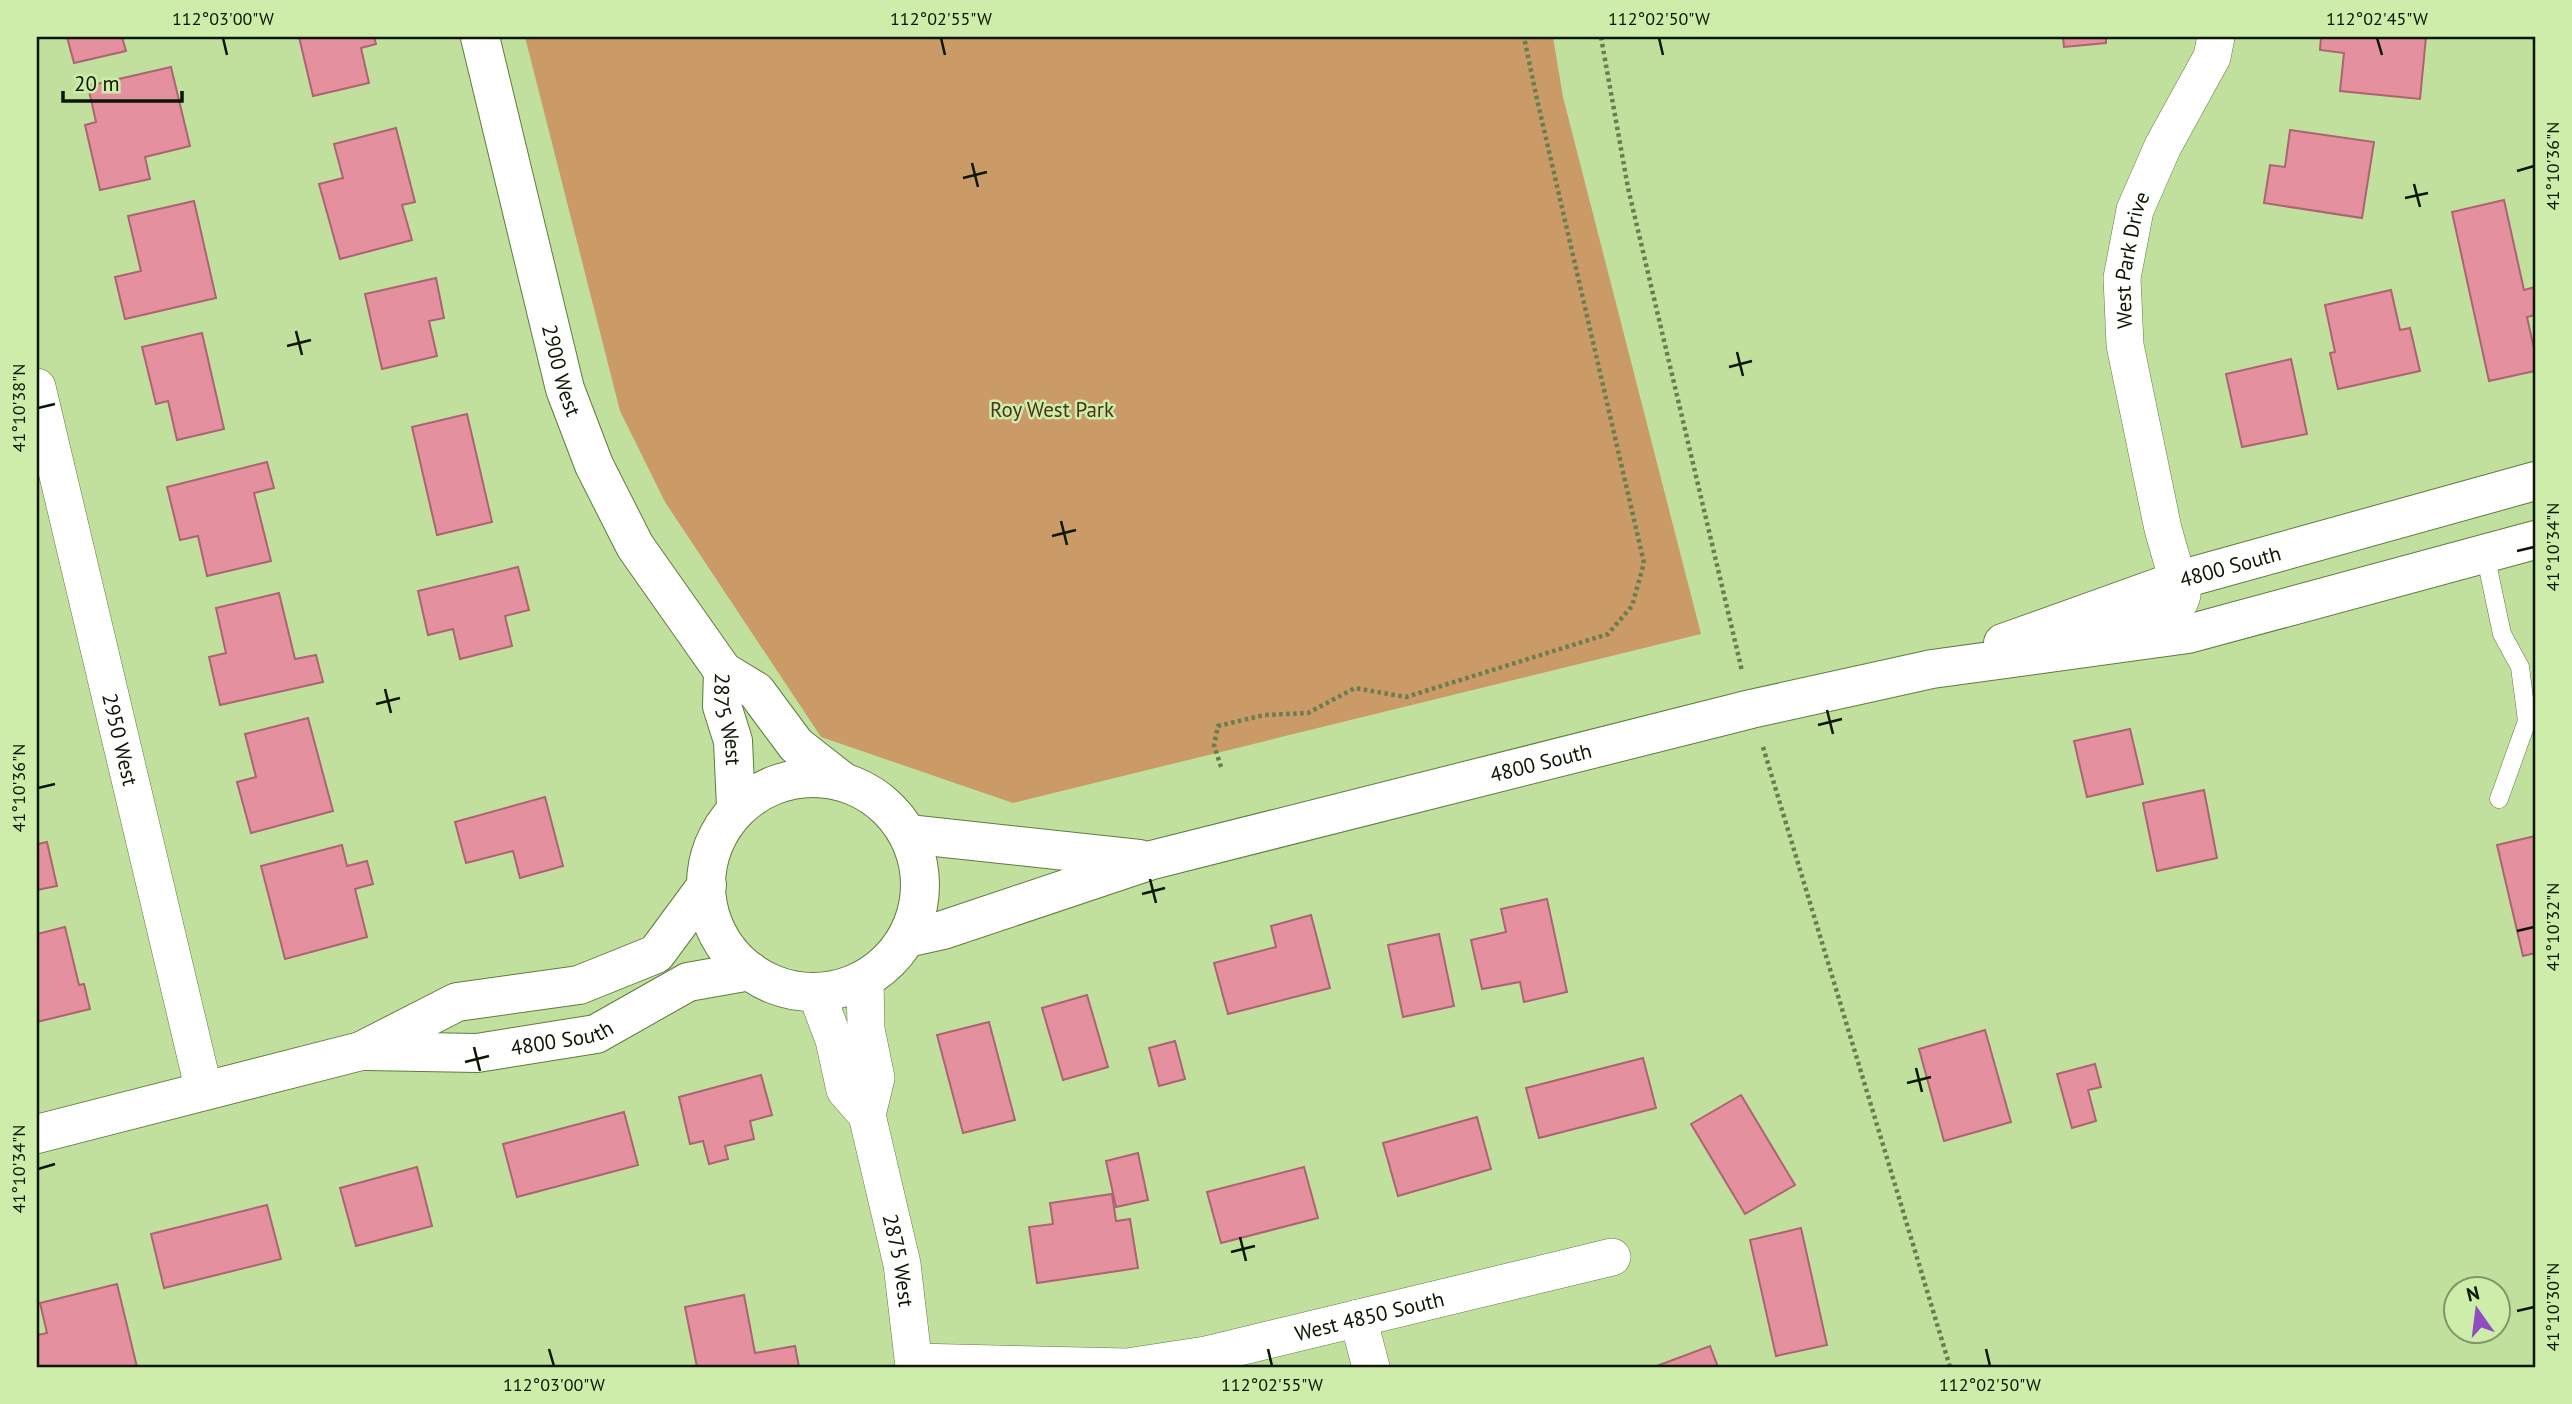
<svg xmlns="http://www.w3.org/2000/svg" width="2572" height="1404" font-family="'PT Sans',sans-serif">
  <rect width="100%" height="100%" fill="#c1e09e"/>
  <polygon fill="#ca9b66" points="525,37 1553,37 1563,97 1701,634 1013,803 821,737 665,502 620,411"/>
  <g fill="#e4909f" stroke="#ab6471" stroke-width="2">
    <polygon points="67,37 122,37 126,51 74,63"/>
    <polygon points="299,37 374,37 376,44 361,48 369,83 313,96"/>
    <polygon points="2063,37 2106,37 2106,43 2064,47"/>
    <polygon points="2321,37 2426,37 2420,99 2340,91 2344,53 2320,50"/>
    <polygon points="171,67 190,146 145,157 150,179 100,190 85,125 96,122 88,86"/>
    <polygon points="396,128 415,202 402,205 412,240 340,259 319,184 343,178 334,144"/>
    <polygon points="2290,130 2374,142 2362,218 2264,203 2270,165 2285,167"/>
    <polygon points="2504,200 2524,290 2535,287 2535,315 2527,317 2535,353 2535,371 2489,381 2452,212"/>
    <polygon points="194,201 216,298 125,319 115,277 141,271 128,216"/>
    <polygon points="436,278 444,318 429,321 437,356 382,369 365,294"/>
    <polygon points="2391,290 2400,330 2410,328 2420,371 2338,389 2330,353 2335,352 2325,305"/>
    <polygon points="202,333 224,429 177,440 168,401 156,404 142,347"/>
    <polygon points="2291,359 2307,434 2242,447 2226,374"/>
    <polygon points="467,414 492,522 437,535 412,427"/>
    <polygon points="267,462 274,488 254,493 271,561 207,576 198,536 180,540 167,487"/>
    <polygon points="518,567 529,610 505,616 512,646 460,659 453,629 428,635 418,591"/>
    <polygon points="279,593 295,659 316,655 323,682 220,705 209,657 226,653 216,608"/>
    <polygon points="308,718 333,811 251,833 237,782 256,777 245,734"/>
    <polygon points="2130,729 2143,784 2087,797 2074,741"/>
    <polygon points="2204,790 2217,858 2157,871 2143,803"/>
    <polygon points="545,797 563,866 520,878 513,851 466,863 455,822"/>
    <polygon points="2535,836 2535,953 2523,956 2497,845"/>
    <polygon points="37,840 38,844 47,842 57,886 37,890"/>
    <polygon points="342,845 347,866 367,861 373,884 355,889 367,937 285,959 261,866"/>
    <polygon points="1547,899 1567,992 1524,1002 1520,982 1482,989 1471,940 1506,932 1501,909"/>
    <polygon points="1311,915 1330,988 1228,1014 1214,963 1276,947 1271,926"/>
    <polygon points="65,927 79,985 84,984 90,1009 37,1022 37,934"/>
    <polygon points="1439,934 1454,1006 1403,1017 1388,945"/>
    <polygon points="1087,995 1108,1067 1063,1080 1042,1008"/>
    <polygon points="989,1022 1015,1120 963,1133 937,1035"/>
    <polygon points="1985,1030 2011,1122 1944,1141 1919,1049"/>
    <polygon points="1175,1041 1185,1079 1159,1086 1149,1048"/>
    <polygon points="1643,1058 1656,1108 1539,1138 1526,1088"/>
    <polygon points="2095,1064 2101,1087 2088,1090 2096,1121 2072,1128 2057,1074"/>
    <polygon points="761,1075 772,1115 750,1121 754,1139 725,1146 728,1159 709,1164 703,1141 690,1144 679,1097"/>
    <polygon points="1741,1095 1795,1185 1745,1214 1691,1124"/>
    <polygon points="624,1112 638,1165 517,1197 503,1144"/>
    <polygon points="1477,1117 1491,1169 1398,1196 1383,1143"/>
    <polygon points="1138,1153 1148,1200 1116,1207 1106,1161"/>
    <polygon points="417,1167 432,1226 356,1246 340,1188"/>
    <polygon points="1304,1167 1318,1218 1221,1243 1207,1192"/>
    <polygon points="1112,1194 1116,1221 1130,1219 1138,1268 1037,1283 1029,1227 1053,1224 1050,1203"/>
    <polygon points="267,1205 281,1259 164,1288 151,1234"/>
    <polygon points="1801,1228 1827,1345 1776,1356 1750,1240"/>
    <polygon points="117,1284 137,1367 37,1367 37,1335 47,1333 40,1303"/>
    <polygon points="744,1295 755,1353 795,1346 799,1367 697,1367 685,1307"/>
    <polygon points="1710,1346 1718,1367 1654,1367"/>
  </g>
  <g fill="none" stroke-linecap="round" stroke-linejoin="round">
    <defs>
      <polyline id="lane" points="2485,554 2502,634 2520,667 2527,721 2499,799"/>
      <g id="street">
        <path id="s1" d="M37,387L204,1091"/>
        <path id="s2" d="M2070,634C2101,626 2154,618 2180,601L2182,595L2163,529L2125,345L2122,278L2135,210L2163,146L2212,57L2216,37"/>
        <path id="s3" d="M865,979L866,1029L876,1078L867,1115L902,1264L914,1367"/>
        <polyline points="816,992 834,1040 845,1090 867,1115"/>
        <polyline points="1358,1318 1371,1367"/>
        <path id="s4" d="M915,1362L1127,1367L1206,1355L1612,1257"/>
      </g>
      <g id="secondary">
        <path id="s5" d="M480,37L565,389L594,465L635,546L723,671L756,691L796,745L842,781"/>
        <path id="s6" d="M2003,643L2179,580L2535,481"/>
        <path id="s7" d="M723,671L722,706L733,741L736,807"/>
        <circle cx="813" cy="885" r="107"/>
        <polyline points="908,834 1139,859"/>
        <path id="s8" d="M907,938L943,930L1152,860L1751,709L1932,669L2188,634L2535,540"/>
        <path id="s9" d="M367,1051L477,1053L596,1034L688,982L750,971"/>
        <polyline points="37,1134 361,1051 457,1002 579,985 656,954 707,885"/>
      </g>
    </defs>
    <use href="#lane" stroke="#607b3e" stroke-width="19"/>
    <use href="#street" stroke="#607b3e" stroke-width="38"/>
    <use href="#secondary" stroke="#607b3e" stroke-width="40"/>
    <g stroke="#687d51" stroke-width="4.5" stroke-dasharray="3.5 3.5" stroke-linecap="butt">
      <polyline points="1601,37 1628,188 1742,671"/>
      <polyline points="1763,747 1950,1367"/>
      <polyline points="1221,767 1214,745 1218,726 1264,715 1308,713 1355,688 1406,697 1608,634 1632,606 1644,563 1536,95 1524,37"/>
    </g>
    <use href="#lane" stroke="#fff" stroke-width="18"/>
    <use href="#street" stroke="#fff" stroke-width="37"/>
    <use href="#secondary" stroke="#fff" stroke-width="38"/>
  </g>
  <path fill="none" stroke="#0c1601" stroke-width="2.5" d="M223,38L227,55M941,38L945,55M1659,38L1663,55M2377,38L2382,55M972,163L978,187M2517,171L2534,166M963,178L987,172M2414,184L2420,207M2405,198L2428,193M296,331L302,355M287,346L311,340M1737,352L1743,376M1729,367L1752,361M38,408L55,404M1061,521L1067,545M1052,536L1076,530M2517,551L2534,547M385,689L391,713M376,704L400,698M1827,710L1833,734M1818,725L1842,719M38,788L55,784M1150,879L1156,903M1142,894L1165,888M2517,931L2534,927M474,1047L480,1071M465,1062L489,1056M1916,1068L1922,1092M1907,1083L1931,1077M38,1169L55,1164M1240,1237L1246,1261M1231,1252L1255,1246M2517,1311L2534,1307M549,1349L554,1366M1268,1349L1272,1366M1986,1349L1990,1366"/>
  <g text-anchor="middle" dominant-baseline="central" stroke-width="5" stroke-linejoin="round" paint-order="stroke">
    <g font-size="21" fill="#0c1601" stroke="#ceedab">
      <text stroke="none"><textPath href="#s2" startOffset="464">West Park Drive</textPath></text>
      <text stroke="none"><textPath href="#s5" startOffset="343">2900 West</textPath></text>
      <text stroke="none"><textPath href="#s6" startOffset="240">4800 South</textPath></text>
      <text stroke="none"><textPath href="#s7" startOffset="49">2875 West</textPath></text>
      <text stroke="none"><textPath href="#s1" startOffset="362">2950 West</textPath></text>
      <text stroke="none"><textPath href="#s8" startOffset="658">4800 South</textPath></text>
      <text stroke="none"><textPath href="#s9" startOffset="196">4800 South</textPath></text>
      <text stroke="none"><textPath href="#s3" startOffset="287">2875 West</textPath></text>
      <text stroke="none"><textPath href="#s4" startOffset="460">West 4850 South</textPath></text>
    </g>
    <g font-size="21" fill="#4a3217" stroke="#ceedab">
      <text x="1052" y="409">Roy West Park</text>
    </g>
  </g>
  <rect width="2572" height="1404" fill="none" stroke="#ceedab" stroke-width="77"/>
  <g transform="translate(2477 1310) rotate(346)"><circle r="33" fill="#ceedab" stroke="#809767" stroke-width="2"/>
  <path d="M0-5L12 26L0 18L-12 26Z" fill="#904cc0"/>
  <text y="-10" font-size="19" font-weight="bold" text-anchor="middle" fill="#0c1601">N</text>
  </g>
  <path d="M63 91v10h119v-10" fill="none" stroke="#0c1601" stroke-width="3.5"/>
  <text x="74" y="91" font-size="21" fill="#0c1601" stroke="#ceedab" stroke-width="5" paint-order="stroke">20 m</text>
  <rect x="38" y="38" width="2496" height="1328" fill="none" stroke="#0c1601" stroke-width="2.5"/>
  <g font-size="18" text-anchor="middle" fill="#0c1601">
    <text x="223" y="25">112°03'00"W</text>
    <text x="941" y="25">112°02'55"W</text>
    <text x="1659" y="25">112°02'50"W</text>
    <text x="2377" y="25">112°02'45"W</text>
    <text transform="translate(2553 166) rotate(-90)" y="6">41°10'36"N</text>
    <text transform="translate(19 408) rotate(-90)" y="6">41°10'38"N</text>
    <text transform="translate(2553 547) rotate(-90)" y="6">41°10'34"N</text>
    <text transform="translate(19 788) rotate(-90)" y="6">41°10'36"N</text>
    <text transform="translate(2553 927) rotate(-90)" y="6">41°10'32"N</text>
    <text transform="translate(19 1169) rotate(-90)" y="6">41°10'34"N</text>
    <text transform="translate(2553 1307) rotate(-90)" y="6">41°10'30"N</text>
    <text x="554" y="1391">112°03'00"W</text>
    <text x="1272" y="1391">112°02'55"W</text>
    <text x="1990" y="1391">112°02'50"W</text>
  </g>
</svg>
